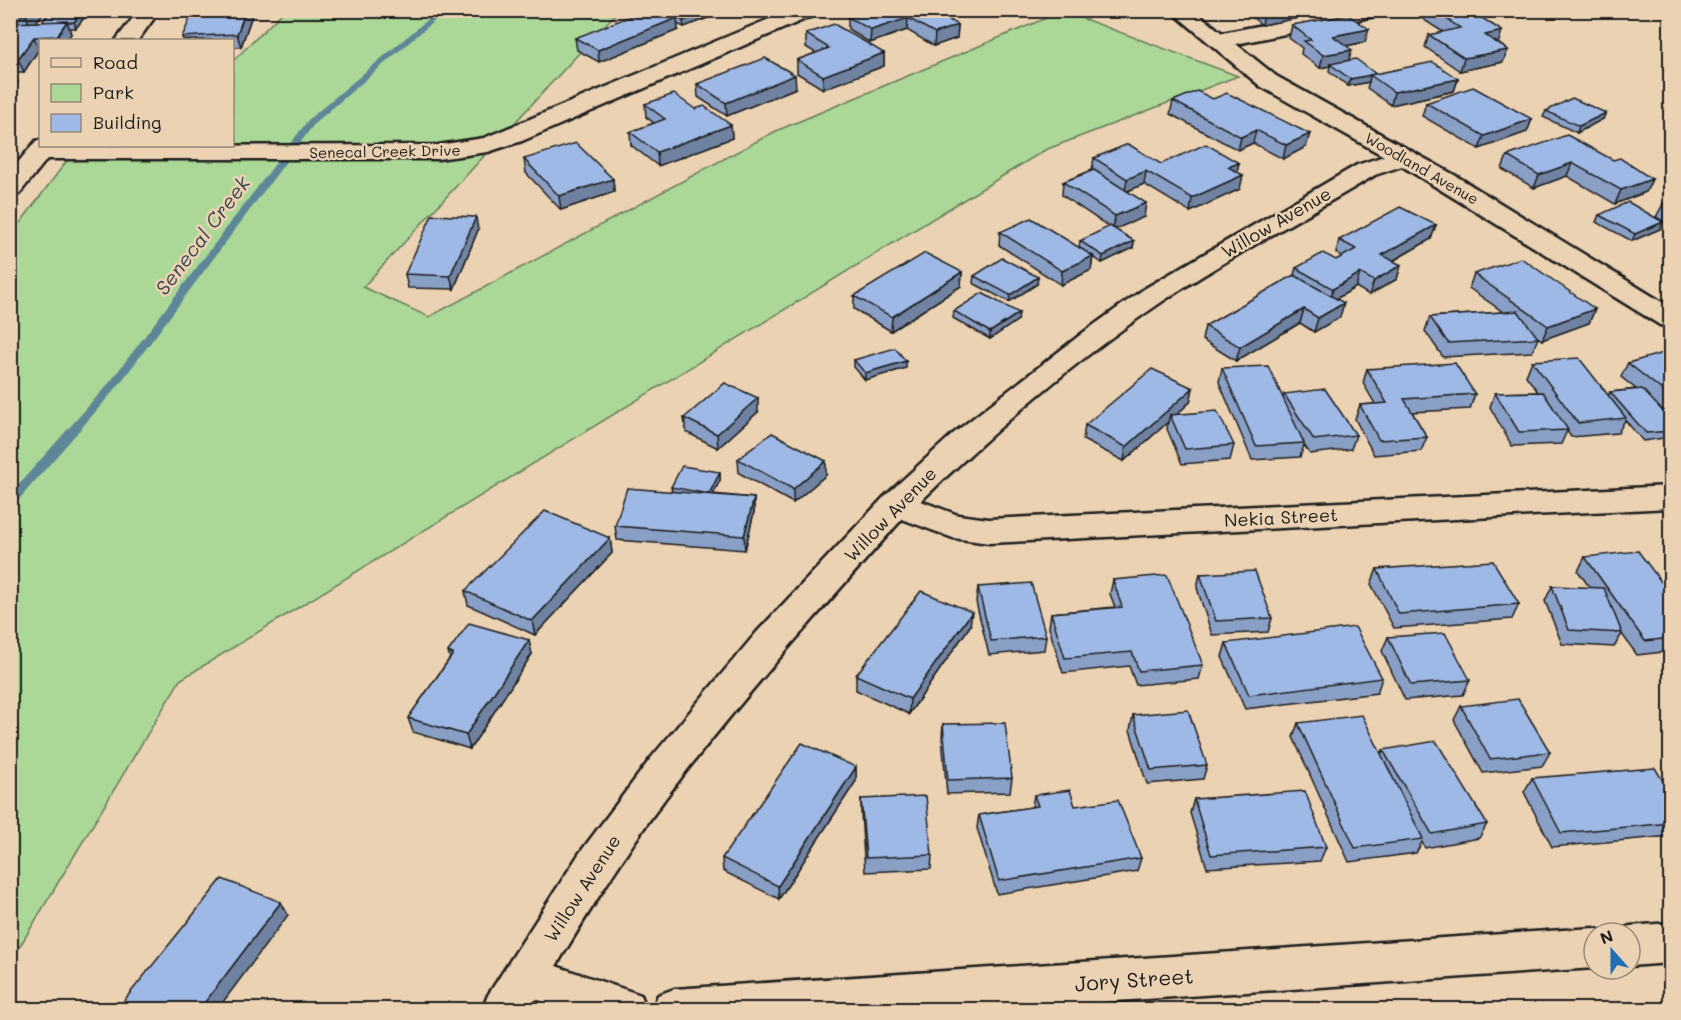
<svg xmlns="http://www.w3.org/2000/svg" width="1681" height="1020" font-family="Mali,sans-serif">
  <rect width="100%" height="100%" fill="#ebd2b3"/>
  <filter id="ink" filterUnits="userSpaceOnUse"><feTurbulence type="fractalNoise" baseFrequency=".0167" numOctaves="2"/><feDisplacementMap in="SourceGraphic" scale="12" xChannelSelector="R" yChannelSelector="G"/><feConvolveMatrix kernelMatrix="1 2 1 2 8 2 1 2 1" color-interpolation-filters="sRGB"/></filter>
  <g filter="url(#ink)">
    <polygon fill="#abd896" stroke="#647a59" stroke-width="1.5" points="284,11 618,11 363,287 429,317 776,131 1063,11 1238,76 1045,150 180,680 11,961 11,235 78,146 232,146 233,61"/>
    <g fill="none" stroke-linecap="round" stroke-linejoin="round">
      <polygon fill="#5d8798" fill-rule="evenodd" points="439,10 447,10 315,123 118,386 14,505 10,506 10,494 110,382 309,119"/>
      <defs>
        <g id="minor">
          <polygon points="139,10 160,10 138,40 116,40"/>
          <polygon points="791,10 820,10 817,14 522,141 488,152 438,159 47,159 19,194 10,196 10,172 36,141 40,140 40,146 438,145 484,138"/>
          <path d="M1170,10H1194L1222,33L1340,10H1385L1375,16L1236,44L1276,76L1456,176L1670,307V327L1660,325L1402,166L1375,175C1305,217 1231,256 1163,301C1077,359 995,429 921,501L958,515L989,519L1670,486V508L989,543L953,538L902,519C826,604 750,689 680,779C634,838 595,902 556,966L641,995L647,1010H562L536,999L529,1010H482L488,995L579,854L651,758L757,632L885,496L954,433L1084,332L1144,289L1357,165L1384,156L1260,86Z"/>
          <polygon points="1670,923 1670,963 1630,966 1630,933 1615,932 1630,926"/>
          <polygon points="1594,928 1607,933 1594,933 1594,968 989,1010 652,1010 658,995 674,989"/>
        </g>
      </defs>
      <use href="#minor" stroke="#1c1c1c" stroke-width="5"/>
      <use href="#minor" fill="#ebd2b3" fill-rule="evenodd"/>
    </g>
    <g fill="#899fc6" stroke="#1c1c1c" stroke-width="1.5">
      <polygon points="10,10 46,10 36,22 42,22 52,10 86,10 87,14 76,28 69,28 71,34 67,40 40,40 40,49 39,49 24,72 14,72 18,82 10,93"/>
      <polygon points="246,10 253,10 253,12 241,47 232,47 232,40 183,40 182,37"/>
      <polygon points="666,10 724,10 713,15 707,13 708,18 684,27 677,24 678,30 599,62 577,50 575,38"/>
      <polygon points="868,10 974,10 949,20 958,25 957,38 934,46 907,30 870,43 848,29 848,17"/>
      <polygon points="1244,10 1320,10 1319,14 1262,25 1244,11"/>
      <polygon points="1423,10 1470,10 1498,43 1508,50 1503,62 1460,71 1425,47 1429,35 1443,32 1421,18"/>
      <polygon points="1292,25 1365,42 1346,46 1349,60 1376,74 1458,79 1454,91 1391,105 1367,88 1369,82 1348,86 1329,71 1330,66 1320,68 1301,54 1302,48 1289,38"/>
      <polygon points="806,34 884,53 884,66 823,89 797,73 797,60 816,53 806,47"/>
      <polygon points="697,84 796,88 727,116 698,97"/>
      <polygon points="1173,101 1306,147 1283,159 1253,143 1238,150 1170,114"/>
      <polygon points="1426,103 1532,119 1527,132 1479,149 1422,116"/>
      <polygon points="645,104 731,125 732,138 658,166 631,145 630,132 654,123 646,117"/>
      <polygon points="1546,111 1603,119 1577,133 1543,117"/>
      <polygon points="1507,156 1613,160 1652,179 1646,192 1615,204 1567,176 1534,188 1502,169"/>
      <polygon points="1094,158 1161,164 1239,163 1237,172 1240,189 1190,212 1144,184 1128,191 1144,217 1114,229 1134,241 1133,248 1102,263 1093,257 1091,270 1061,285 999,245 1000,232 1079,248 1080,241 1109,227 1062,195 1063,182 1092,170"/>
      <polygon points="524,159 613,179 614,192 561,210 526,173"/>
      <polygon points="1671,201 1671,226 1656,217 1663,204"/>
      <polygon points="1599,215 1660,229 1632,241 1596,222"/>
      <polygon points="1436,225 1431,239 1393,261 1401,265 1397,279 1369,295 1356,287 1336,299 1340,317 1314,332 1300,323 1236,361 1202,340 1205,326 1294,275 1296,268 1336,260 1342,257 1336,253 1339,240"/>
      <polygon points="478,230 454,289 408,288 405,274"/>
      <polygon points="962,272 961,286 891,331 854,309 854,296"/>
      <polygon points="1474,274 1595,309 1589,323 1542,340 1537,337 1538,338 1532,352 1443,357 1425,331 1430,317 1503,312 1469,288"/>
      <polygon points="974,276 1037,284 1009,302 973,283"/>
      <polygon points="954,311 1018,320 990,339 953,318"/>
      <polygon points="1671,352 1671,417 1659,407 1671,420 1671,437 1643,441 1625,420 1618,433 1571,437 1567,431 1561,444 1512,446 1490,407 1495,393 1538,392 1526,376 1532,361 1608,396 1610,392 1636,389 1621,377 1628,363"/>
      <polygon points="854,360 906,368 865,380 854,367"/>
      <polygon points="1222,368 1283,398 1284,394 1356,435 1351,449 1310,454 1304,445 1300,457 1252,460 1219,382"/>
      <polygon points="1367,369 1475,394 1470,409 1412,412 1427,437 1421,451 1374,455 1355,419 1360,405 1375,404 1363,383"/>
      <polygon points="1193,388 1190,402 1177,414 1234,445 1230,460 1182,464 1167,429 1168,422 1124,461 1083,440 1085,425"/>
      <polygon points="758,412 718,448 686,432 684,418"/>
      <polygon points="738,459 826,475 793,503 739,473"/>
      <polygon points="720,472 720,480 713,494 754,498 754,512 745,550 617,540 615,526 672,491 671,487"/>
      <polygon points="610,538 612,553 535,635 468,605 465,591"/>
      <polygon points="1585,557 1670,594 1671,593 1671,651 1637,655 1622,634 1614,647 1562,644 1545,601 1552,586 1590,588 1578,571"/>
      <polygon points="1377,569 1519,604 1512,619 1394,628 1371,584"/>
      <polygon points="1200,574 1272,618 1268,632 1212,635 1197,588"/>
      <polygon points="1113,580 1203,665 1199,679 1136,685 1129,666 1063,673 1049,628 1051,613 1115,607 1110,594"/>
      <polygon points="978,587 1046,636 1044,650 989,655 976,602"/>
      <polygon points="970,626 909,714 856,690 856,675"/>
      <polygon points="1388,637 1470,680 1463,695 1405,700 1382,651"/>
      <polygon points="1226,643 1382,678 1377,693 1245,709 1222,657"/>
      <polygon points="448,652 532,654 470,749 413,732 408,718 450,658"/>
      <polygon points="1461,706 1550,752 1542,766 1483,773 1454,720"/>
      <polygon points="1133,715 1207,765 1203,779 1147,784 1130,730"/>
      <polygon points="1298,723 1381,755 1383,750 1487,824 1479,838 1425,848 1422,842 1416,853 1349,862 1293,737"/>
      <polygon points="943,724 1012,778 1010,792 947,794 942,738"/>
      <polygon points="856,767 856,781 779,899 723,871 722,858"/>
      <polygon points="1532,778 1671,794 1671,836 1552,847 1524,792"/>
      <polygon points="1034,795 1075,806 1141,858 1137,871 997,894 977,828 979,815 1032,807"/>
      <polygon points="861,799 932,855 931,869 865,872 861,813"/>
      <polygon points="1194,799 1326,847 1320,861 1207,868 1190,813"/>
    </g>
    <g fill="#6f82a1" stroke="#1c1c1c" stroke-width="1.5">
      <polygon points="31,10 46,10 31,28 26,16"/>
      <polygon points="83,10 86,10 87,14 76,28 74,22"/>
      <polygon points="246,10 253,10 253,12 241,47 237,34"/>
      <polygon points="712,10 724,10 713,15"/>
      <polygon points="945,10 974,10 945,22"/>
      <polygon points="1275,10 1320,10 1319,14 1262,25 1264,12"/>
      <polygon points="707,11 708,18 684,27 683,21"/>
      <polygon points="677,18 678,30 599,62 598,50"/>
      <polygon points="908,18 907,30 870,43 871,30"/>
      <polygon points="67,21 71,34 67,40 59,40 57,36"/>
      <polygon points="958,25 957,38 934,46 935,33"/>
      <polygon points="1369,29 1365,42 1330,49 1333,36"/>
      <polygon points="1502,31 1498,44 1485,35"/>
      <polygon points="34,37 39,49 24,72 18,59"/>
      <polygon points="1352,50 1348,62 1330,64 1330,66 1320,68 1323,55"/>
      <polygon points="1508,50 1503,62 1460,71 1464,58"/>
      <polygon points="884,53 884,66 823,89 823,76"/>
      <polygon points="11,64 18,82 10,93"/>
      <polygon points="795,75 796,88 727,116 726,103"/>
      <polygon points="1370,75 1369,82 1348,86 1350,79"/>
      <polygon points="1458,79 1454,91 1391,105 1394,92"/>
      <polygon points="1606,113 1603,119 1577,133 1579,126"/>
      <polygon points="1532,119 1527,132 1479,149 1484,136"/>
      <polygon points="731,125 732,138 658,166 657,152"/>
      <polygon points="1256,130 1253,143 1238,150 1241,137"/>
      <polygon points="1310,134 1306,147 1283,159 1286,145"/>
      <polygon points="1239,163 1236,176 1228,167"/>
      <polygon points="1572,163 1567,176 1534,188 1539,175"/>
      <polygon points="1146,171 1144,184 1125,192 1127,179"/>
      <polygon points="1243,175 1240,189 1190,212 1192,198"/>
      <polygon points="613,179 614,192 561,210 559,196"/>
      <polygon points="1652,179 1646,192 1615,204 1621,190"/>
      <polygon points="1146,203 1144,217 1113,230 1115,216"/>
      <polygon points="476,217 478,230 454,289 450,276"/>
      <polygon points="1663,222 1660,229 1632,241 1635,234"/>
      <polygon points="1436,225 1431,239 1378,269 1382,255"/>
      <polygon points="1134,241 1133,248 1102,263 1103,256"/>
      <polygon points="1093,256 1091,270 1061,285 1062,271"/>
      <polygon points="1401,265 1397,279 1369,295 1374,281"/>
      <polygon points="962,272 961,286 891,331 892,317"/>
      <polygon points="1360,273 1356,287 1329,303 1333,289"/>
      <polygon points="1038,277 1037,284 1009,302 1010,295"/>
      <polygon points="1344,303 1340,317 1314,332 1318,318"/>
      <polygon points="1304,309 1300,323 1236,361 1240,347"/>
      <polygon points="1595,309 1589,323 1542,340 1548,326"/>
      <polygon points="1019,313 1018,320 990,339 990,332"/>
      <polygon points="906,361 906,368 865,380 865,373"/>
      <polygon points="1193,388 1190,402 1172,419 1170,415 1168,422 1124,461 1126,447"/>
      <polygon points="758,398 758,412 718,448 717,434"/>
      <polygon points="826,461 826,475 793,503 793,489"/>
      <polygon points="720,472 720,480 710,501 709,494"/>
      <polygon points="754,498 754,512 745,550 744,536"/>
      <polygon points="610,538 612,553 535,635 532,621"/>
      <polygon points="972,612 970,626 909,714 910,699"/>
      <polygon points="529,640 532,654 470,749 466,735"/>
      <polygon points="856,767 856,781 779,899 778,886"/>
      <polygon points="281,902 288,915 217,1010 199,1010"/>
    </g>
    <g fill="#9fb9e6" stroke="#1c1c1c" stroke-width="1.5">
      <polygon points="10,10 31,10 26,16 10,16"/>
      <polygon points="52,10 83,10 74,22 42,22"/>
      <polygon points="194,10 246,10 237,34 182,37"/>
      <polygon points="646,10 662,10 677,18 598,50 575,38"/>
      <polygon points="666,10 706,10 707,11 683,21 664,11"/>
      <polygon points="868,10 932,10 958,25 935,33 908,18 871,30 848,17"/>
      <polygon points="1262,10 1275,10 1264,12"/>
      <polygon points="1433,10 1470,10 1502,31 1485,35 1508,50 1464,58 1429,35 1460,28"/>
      <polygon points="1348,15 1369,29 1333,36 1352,50 1323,55 1304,41 1311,40 1292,25"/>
      <polygon points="67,21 57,36 34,37 18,59 10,59 10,23"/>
      <polygon points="834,24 884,53 823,76 797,60 829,48 806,34"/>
      <polygon points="765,58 795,75 726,103 697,84"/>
      <polygon points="1356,59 1376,74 1350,79 1330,64"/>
      <polygon points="1433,62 1458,79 1394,92 1370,75"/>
      <polygon points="1473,87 1532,119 1484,136 1426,103"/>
      <polygon points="1197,91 1213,99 1227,93 1310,134 1286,145 1256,130 1241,137 1173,101"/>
      <polygon points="674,94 695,109 704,106 731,125 657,152 630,132 665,119 645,104"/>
      <polygon points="1572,98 1606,113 1579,126 1546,111"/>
      <polygon points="1567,135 1613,160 1620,158 1652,179 1621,190 1572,163 1539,175 1507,156"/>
      <polygon points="576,143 613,179 559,196 524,159"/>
      <polygon points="1128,144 1161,164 1206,144 1239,163 1228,167 1243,175 1192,198 1146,171 1127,179 1094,158"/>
      <polygon points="1094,170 1146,203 1115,216 1063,182"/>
      <polygon points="1671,201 1671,208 1663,204"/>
      <polygon points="1628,202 1663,222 1635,234 1599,215"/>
      <polygon points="1400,207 1436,225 1382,255 1401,265 1374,281 1360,273 1333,289 1296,268 1323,253 1336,260 1356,249 1339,240"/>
      <polygon points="432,215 476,217 450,276 405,274"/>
      <polygon points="1031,218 1093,256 1062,271 1000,232"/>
      <polygon points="1110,226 1134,241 1103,256 1080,241"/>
      <polygon points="925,253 962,272 892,317 854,296"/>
      <polygon points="1002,258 1038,277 1010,295 974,276"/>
      <polygon points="1521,258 1595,309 1548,326 1474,274"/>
      <polygon points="1294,275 1344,303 1318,318 1304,309 1240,347 1205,326"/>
      <polygon points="982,293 1019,313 990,332 954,311"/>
      <polygon points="1518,311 1538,338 1448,343 1430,317"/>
      <polygon points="895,348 906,361 865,373 854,360"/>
      <polygon points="1670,351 1671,352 1671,397 1628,363"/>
      <polygon points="1579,358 1626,418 1578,423 1532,361"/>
      <polygon points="1455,363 1475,394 1404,399 1427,437 1379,440 1360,405 1387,403 1367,369"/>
      <polygon points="1268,366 1304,443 1256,446 1222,368"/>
      <polygon points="1152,369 1193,388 1126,447 1085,425"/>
      <polygon points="725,383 758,398 717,434 684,418"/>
      <polygon points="1325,389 1356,435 1314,440 1284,394"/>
      <polygon points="1642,389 1671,420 1671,431 1646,433 1610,392"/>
      <polygon points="1543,392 1568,430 1519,432 1495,393"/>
      <polygon points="1217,411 1234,445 1185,449 1170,415"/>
      <polygon points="772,433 826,461 793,489 738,459"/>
      <polygon points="682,466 720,472 709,494 671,487"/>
      <polygon points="627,488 754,498 744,536 615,526"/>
      <polygon points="545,511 610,538 532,621 465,591"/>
      <polygon points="1638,551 1671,595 1671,638 1645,641 1585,557"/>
      <polygon points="1493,561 1519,604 1399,614 1377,569"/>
      <polygon points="1255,571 1272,618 1216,621 1200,574"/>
      <polygon points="1167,575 1203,665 1139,671 1132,652 1065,658 1051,613 1122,607 1113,580"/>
      <polygon points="1031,583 1046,636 991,641 978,587"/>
      <polygon points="1552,586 1604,588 1622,633 1569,630"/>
      <polygon points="921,591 972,612 910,699 856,675"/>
      <polygon points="469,623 529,640 466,735 408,718 453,654 448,652"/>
      <polygon points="1355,627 1382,678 1249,695 1226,643"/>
      <polygon points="1445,633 1470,680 1411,685 1388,637"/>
      <polygon points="1518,699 1550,752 1490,759 1461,706"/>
      <polygon points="1188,710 1207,765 1151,770 1133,715"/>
      <polygon points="1362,715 1423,839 1355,848 1298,723"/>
      <polygon points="1005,723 1012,778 948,780 943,724"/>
      <polygon points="1436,741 1487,824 1432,834 1383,750"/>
      <polygon points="802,743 856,767 778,886 722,858"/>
      <polygon points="1655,768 1671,794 1671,823 1561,833 1532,778"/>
      <polygon points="1070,790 1075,806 1118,800 1141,858 999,881 979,815 1038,806 1034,795"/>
      <polygon points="1305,791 1326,847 1211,855 1194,799"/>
      <polygon points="926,796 932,855 866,858 861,799"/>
      <polygon points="222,879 281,902 199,1010 122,1010 118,1008"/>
    </g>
  </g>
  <g text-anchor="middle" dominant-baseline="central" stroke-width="5" stroke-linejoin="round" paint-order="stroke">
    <g font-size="15" fill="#1c1c1c" stroke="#ebd2b3">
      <text transform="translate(385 151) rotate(-1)">Senecal Creek Drive</text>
      <text transform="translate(1422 168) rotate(30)">Woodland Avenue</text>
    </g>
    <g font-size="18" fill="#1c1c1c" stroke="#ebd2b3">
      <text transform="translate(1276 222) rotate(-30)">Willow Avenue</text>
      <text transform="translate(890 514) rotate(-46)">Willow Avenue</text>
      <text transform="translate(1281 517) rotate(-3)">Nekia Street</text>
      <text transform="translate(582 888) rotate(-57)">Willow Avenue</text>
    </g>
    <g font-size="20" font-style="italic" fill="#374850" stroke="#ebd2b3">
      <text transform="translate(202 235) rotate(-53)">Senecal Creek</text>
    </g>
    <g font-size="21" fill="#1c1c1c" stroke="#ebd2b3">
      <text transform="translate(1134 979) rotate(-4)">Jory Street</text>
    </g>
  </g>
  <rect width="1681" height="1020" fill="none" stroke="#ebd2b3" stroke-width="36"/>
  <rect x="18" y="18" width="1645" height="984" fill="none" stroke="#1c1c1c" stroke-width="2" filter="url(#ink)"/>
  <rect x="39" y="39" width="195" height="108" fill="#ebd2b3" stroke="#988977" stroke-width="1.5"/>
  <rect x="51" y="58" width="30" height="9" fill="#ebd2b3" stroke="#988977" stroke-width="1.5"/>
  <text x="93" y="69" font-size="18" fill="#1c1c1c">Road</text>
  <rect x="51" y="84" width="30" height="18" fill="#abd896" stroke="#988977" stroke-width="1.5"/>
  <text x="93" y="99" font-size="18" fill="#1c1c1c">Park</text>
  <rect x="51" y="114" width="30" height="18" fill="#9fb9e6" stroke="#988977" stroke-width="1.5"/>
  <text x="93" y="129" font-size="18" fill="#1c1c1c">Building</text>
  <g transform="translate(1612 951) rotate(339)"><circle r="28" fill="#ebd2b3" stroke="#988977" stroke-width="1.5"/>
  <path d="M0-4.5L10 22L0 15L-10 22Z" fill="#1f6fb2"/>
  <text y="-9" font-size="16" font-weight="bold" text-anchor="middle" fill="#1c1c1c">N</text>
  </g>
</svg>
